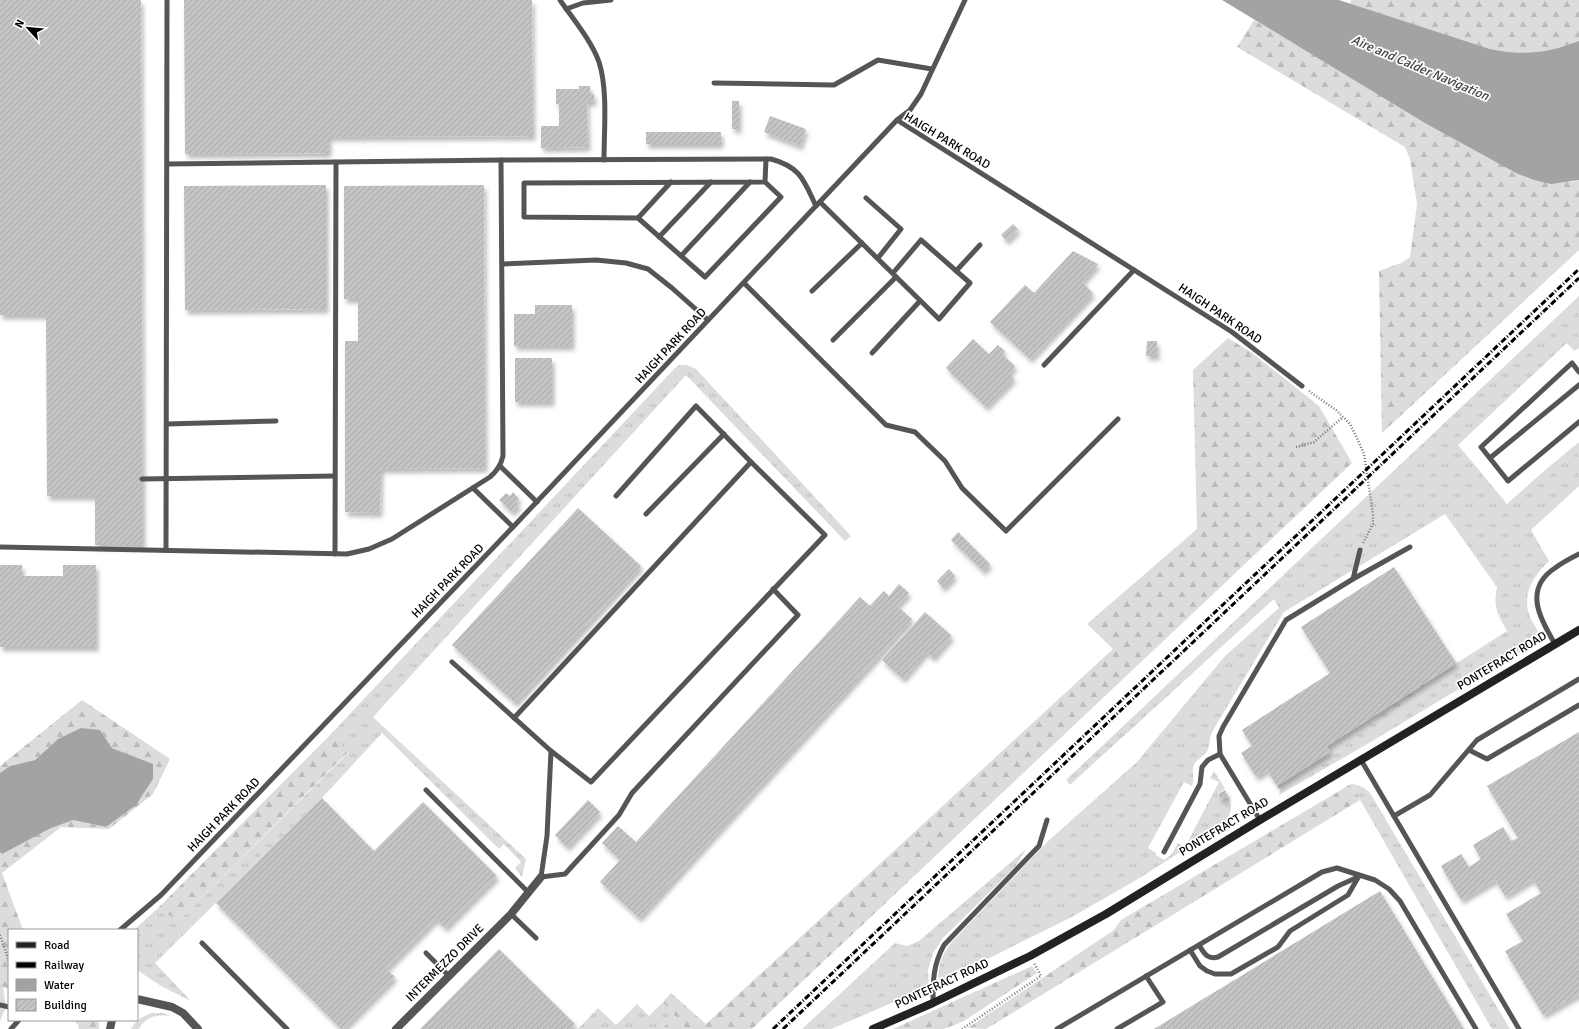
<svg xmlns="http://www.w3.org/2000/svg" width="1579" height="1029" font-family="Signika,sans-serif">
  <defs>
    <pattern id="grass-tufts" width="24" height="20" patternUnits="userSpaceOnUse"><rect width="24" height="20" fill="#dcdcdc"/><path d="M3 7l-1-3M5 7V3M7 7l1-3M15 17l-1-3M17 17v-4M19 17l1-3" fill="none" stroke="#bbb"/></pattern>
    <pattern id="forest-firs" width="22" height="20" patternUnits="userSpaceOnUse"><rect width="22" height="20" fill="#dcdcdc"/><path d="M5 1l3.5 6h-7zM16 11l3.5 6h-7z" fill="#bbb"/></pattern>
    <pattern id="building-hatch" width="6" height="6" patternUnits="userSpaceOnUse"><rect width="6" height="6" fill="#c4c4c4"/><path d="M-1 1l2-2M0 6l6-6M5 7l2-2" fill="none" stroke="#a7a7a7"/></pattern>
    <filter id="shadow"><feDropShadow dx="2.5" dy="4.5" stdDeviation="2" flood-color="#0004"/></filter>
  </defs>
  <rect width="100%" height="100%" fill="#fff"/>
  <g fill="url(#grass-tufts)">
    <path d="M1579,296V348L1574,351L1567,343L1458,445L1507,504L1544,471L1579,442V486L1531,530L1549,561C1534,576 1521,594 1530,617C1534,627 1543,632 1536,643L1511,657L1510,655L1501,661L1502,663L1369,743L1279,795L1280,790L1277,786L1330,752L1327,746L1507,631C1497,614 1493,606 1497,587L1445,514L1284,612L1212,732C1209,738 1210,748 1206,753C1201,758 1195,760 1193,768C1192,774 1195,779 1192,786L1184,782L1148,848L1156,853V855L1164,860L1171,855L1178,843L1185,847L1219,782L1210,778L1214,771L1225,789L1217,794L1221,800L1229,796C1233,808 1231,815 1224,824L1138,879L1070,918L939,983C937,967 941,956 951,943L1046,843L1137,762L1225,656L1279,608L1274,599L1070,785L1066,780Z"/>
    <polygon points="680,365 687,365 696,369 851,536 845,541 686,375 373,717 526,859 522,877 515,868 521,862 504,844 499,849 382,733 322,798 155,963 191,1001 161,986 137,970 137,930 134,930 158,908 178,921 348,753 331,734 675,368"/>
    <path d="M1351,784C1359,785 1364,787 1370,793L1510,1029H1492Z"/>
    <polygon points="1026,849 1016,866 943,938 933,953 928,970 929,987 831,1029 802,1029 895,943 907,946 919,941"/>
    <polygon points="0,978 3,987 6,1007 0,1021"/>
    <polygon points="663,1002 676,1017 661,1029 578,1029 598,1008 616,1025 637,1004 649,1016"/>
    <path d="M152,1013H163L172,1017C159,1013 146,1016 139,1029H131C136,1020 143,1016 152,1013Z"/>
  </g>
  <g fill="url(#forest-firs)">
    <path d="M1351,0H1579V41C1572,43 1565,46 1558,48C1535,54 1513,54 1490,49L1350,4Z"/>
    <polygon points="1254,20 1516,173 1572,182 1579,180 1579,250 1382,433 1379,271 1401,263 1410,257 1417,204 1410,159 1405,147 1237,47"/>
    <polygon points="1228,338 1251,352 1319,406 1352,463 752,1029 661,1029 676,1017 663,1002 671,993 706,1024 1113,649 1087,624 1197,529 1193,370"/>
    <polygon points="82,700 170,759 153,794 109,829 61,827 2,873 23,930 9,930 9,989 3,987 0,978 0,852 2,853 49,829 73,820 106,827 152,764 112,748 100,730 58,739 35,760 10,766 0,773 0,766"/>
    <polygon points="331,734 348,752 178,921 158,908"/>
    <polygon points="1351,784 1360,800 986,1029 968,1028 1114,930 1121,920"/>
    <polygon points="1032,966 1037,973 964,1021 944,1029 893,1029"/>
    <polygon points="74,1020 99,1020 99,1029 79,1029 78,1025"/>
  </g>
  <g fill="#a3a3a3">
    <path d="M1222,0H1339L1490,49C1513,54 1535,54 1558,48C1565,46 1572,43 1579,41V180L1551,184L1534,180L1516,173L1425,123Z"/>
    <polygon points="81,728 100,730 112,748 153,764 153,779 136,805 106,827 73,820 49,829 2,854 0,852 0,773 10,766 35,760 58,739"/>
  </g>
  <g fill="url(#building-hatch)" filter="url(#shadow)">
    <polygon points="0,0 141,0 143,545 95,545 95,496 47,496 46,315 0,315"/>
    <polygon points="184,0 532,0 533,136 329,137 329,153 185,154"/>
    <polygon points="579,86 590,86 590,94 594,94 594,102 587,102 588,147 541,148 541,126 559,126 559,104 556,104 556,89 579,89"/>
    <rect x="732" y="101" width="7" height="28"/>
    <polygon points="770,116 806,129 800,146 764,132"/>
    <rect x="646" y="132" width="75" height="12"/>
    <polygon points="326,185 326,309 185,310 184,186"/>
    <polygon points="484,185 485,468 381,469 380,513 345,512 345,341 358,341 358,299 344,299 344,186"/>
    <polygon points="1013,224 1018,229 1007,241 1001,235"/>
    <polygon points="1073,251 1098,264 1082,282 1093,293 1030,359 990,322 1025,285 1034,293"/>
    <polygon points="535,305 572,305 572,346 514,346 514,314 535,314"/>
    <polygon points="973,339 989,354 998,345 1005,351 1002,354 1015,366 1009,373 1014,378 986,407 946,368"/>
    <polygon points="1147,341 1157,341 1157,356 1146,356"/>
    <rect x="515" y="358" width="37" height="44"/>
    <polygon points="513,492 519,499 516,502 519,505 512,512 499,500 506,493 510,496"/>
    <polygon points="578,508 641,566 515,703 452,645"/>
    <polygon points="958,532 990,564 983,571 951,540"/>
    <polygon points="0,565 22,565 22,576 63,576 63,565 96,565 96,647 0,647"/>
    <polygon points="1394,567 1456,663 1327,746 1330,752 1277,786 1267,770 1256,777 1241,753 1252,746 1242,730 1330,673 1301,627"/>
    <polygon points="949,569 955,576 943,588 937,581"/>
    <polygon points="899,584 909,593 897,606 912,619 639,918 600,882 620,860 602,843 618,826 636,842 860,597 870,606 884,591 889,596"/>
    <polygon points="925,612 952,636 933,658 926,652 903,679 882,660"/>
    <polygon points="1579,732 1579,994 1543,1015 1505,951 1523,941 1506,914 1541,893 1533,879 1505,896 1495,880 1461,900 1441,866 1461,854 1469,867 1481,859 1473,845 1503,827 1511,841 1518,838 1487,786"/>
    <polygon points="1225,790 1228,796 1221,800 1218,794"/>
    <polygon points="322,798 374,851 423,802 497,876 445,928 436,919 386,969 395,977 343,1029 341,1029 216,903"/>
    <polygon points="588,800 600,812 567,847 555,835"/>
    <polygon points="1380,891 1464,1029 1154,1029"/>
    <polygon points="499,949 575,1024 571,1029 420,1029"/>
  </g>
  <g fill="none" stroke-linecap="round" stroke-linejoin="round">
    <g stroke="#777" stroke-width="2.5" stroke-dasharray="1 2" stroke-linecap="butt">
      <polyline points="1309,391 1336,410 1350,424 1357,438 1364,454 1373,514 1373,524 1363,543"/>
      <polyline points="1296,447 1314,442 1343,417"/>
      <polyline points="0,935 9,962"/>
      <polyline points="962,1029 1041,976 1034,963"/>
    </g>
    <g stroke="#555" stroke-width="5">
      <path d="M560,0C573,19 591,40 599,62C608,90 604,130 604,160"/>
      <polyline points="566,9 583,3 611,0"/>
      <polyline points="714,83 834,85 878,60 932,69"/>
      <polyline points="897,120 910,110 921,94 965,0"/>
      <path d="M167,164L501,160L771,159C801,167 804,181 816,206"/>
      <polyline points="765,182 524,183 524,217 638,218 705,277 781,197 765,182 766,159"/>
      <polyline points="866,198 901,229 878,258"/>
      <polyline points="820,202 939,319 970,283 921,240 893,273"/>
      <polyline points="638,218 671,182"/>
      <polyline points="659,237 711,182"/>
      <polyline points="681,256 750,182"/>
      <polyline points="502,264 596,260 626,263 648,269 672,288 708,320"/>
      <polyline points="956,271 980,245"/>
      <polyline points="744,283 886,425 915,432 945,461 962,488 1006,531 1118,419"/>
      <polyline points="812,291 862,243"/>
      <polyline points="833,340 896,277"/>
      <polyline points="872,353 920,301"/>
      <polyline points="1044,365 1134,270"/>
      <polyline points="1579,372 1572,363 1481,447 1508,481 1579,422"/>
      <polyline points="167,424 276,421"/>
      <polyline points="1490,458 1579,385"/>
      <polyline points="500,466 537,502"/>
      <polyline points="142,479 335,476"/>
      <polyline points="473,488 513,527"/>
      <polyline points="646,514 724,434"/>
      <path d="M0,547L347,554L369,549L392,539L490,477C497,471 501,465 503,456L501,160"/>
      <polyline points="166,550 167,0"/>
      <polyline points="335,554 336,162"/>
      <polyline points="1353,579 1360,550"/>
      <path d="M1555,644C1540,619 1523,589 1555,568C1563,562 1571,558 1579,554"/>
      <polyline points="452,662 551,751 547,836 541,877 565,874 619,815 632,793 798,615 773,589"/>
      <polyline points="514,718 751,462 696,406 616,496"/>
      <polyline points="1469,750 1487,759 1579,705"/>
      <polyline points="551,751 591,782 825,535 751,462"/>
      <polyline points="1361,760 1519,1029"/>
      <polyline points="426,790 529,893"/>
      <polyline points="1394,816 1430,795 1477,740 1579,679"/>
      <polyline points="1260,820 1220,754 1219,736 1223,727 1286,620 1353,579 1410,547"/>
      <polyline points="1164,852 1200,784 1202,767 1208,760 1220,754"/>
      <polyline points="511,914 536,938"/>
      <polyline points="120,930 161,895 513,527 897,120 1232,332 1302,386"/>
      <polyline points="202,943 287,1029"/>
      <path d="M1199,945C1204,953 1207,960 1218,957L1338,886L1358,877"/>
      <polyline points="1190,950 1200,966 1207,971 1215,974 1231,974 1278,947 1290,931 1348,895 1359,876"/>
      <polyline points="426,953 449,976"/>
      <path d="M933,1003C933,980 933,965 944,945L1039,846L1047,820"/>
      <polyline points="0,1005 9,1007"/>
      <polyline points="11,1029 19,1020"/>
      <polyline points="1057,1029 1322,872 1337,868 1375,880 1389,889 1400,901 1476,1029"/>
      <polyline points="1117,1029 1163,1002 1146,976"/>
    </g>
    <g stroke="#555" stroke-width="8">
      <polyline points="137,999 172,1007 183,1013 198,1029"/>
      <polyline points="110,1029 112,1020"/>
      <polyline points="396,1029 511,914 541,877"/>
    </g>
    <polyline stroke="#222" stroke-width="8" points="873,1029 933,1003 1030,956 1106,914 1260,820 1579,630"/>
    <g stroke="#000" stroke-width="3" stroke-dasharray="6 2 1 2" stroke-linecap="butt">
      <polyline points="773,1029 1579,269"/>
      <polyline points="783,1029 1579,278"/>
    </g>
  </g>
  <g text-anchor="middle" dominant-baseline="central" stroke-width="3.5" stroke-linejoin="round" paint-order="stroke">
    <g font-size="12" fill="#000" stroke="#fff">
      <text transform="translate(947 141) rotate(31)">HAIGH PARK ROAD</text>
      <text transform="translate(1220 314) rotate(34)">HAIGH PARK ROAD</text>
      <text transform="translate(671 346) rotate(-47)">HAIGH PARK ROAD</text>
      <text transform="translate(448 581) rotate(-46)">HAIGH PARK ROAD</text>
      <text transform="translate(1502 661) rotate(-31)">PONTEFRACT ROAD</text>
      <text transform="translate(224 815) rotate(-46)">HAIGH PARK ROAD</text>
      <text transform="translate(1224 827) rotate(-31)">PONTEFRACT ROAD</text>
      <text transform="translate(445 963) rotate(-45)">INTERMEZZO DRIVE</text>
      <text transform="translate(942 984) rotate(-25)">PONTEFRACT ROAD</text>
    </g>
    <g font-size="13" font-style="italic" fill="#444" stroke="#fff">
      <text transform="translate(1420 68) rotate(23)">Aire and Calder Navigation</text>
    </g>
  </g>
  <rect x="8" y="929" width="130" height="92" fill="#ffffff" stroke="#999999"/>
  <rect x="16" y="942" width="20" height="6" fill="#222222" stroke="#999999"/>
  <text x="44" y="949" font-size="12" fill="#000000">Road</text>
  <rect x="16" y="962" width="20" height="6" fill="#000000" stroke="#999999"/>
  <text x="44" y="969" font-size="12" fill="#000000">Railway</text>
  <rect x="16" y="979" width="20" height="12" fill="#a3a3a3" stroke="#999999"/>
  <text x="44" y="989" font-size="12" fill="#000000">Water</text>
  <rect x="16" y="999" width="20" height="12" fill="url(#building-hatch)" stroke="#999999"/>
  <text x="44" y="1009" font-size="12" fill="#000000">Building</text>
  <g transform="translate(28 28) rotate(297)" stroke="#ffffff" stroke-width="3" paint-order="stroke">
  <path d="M0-3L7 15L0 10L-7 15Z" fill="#000000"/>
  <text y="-6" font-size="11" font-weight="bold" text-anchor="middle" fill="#000000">N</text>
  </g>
</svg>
